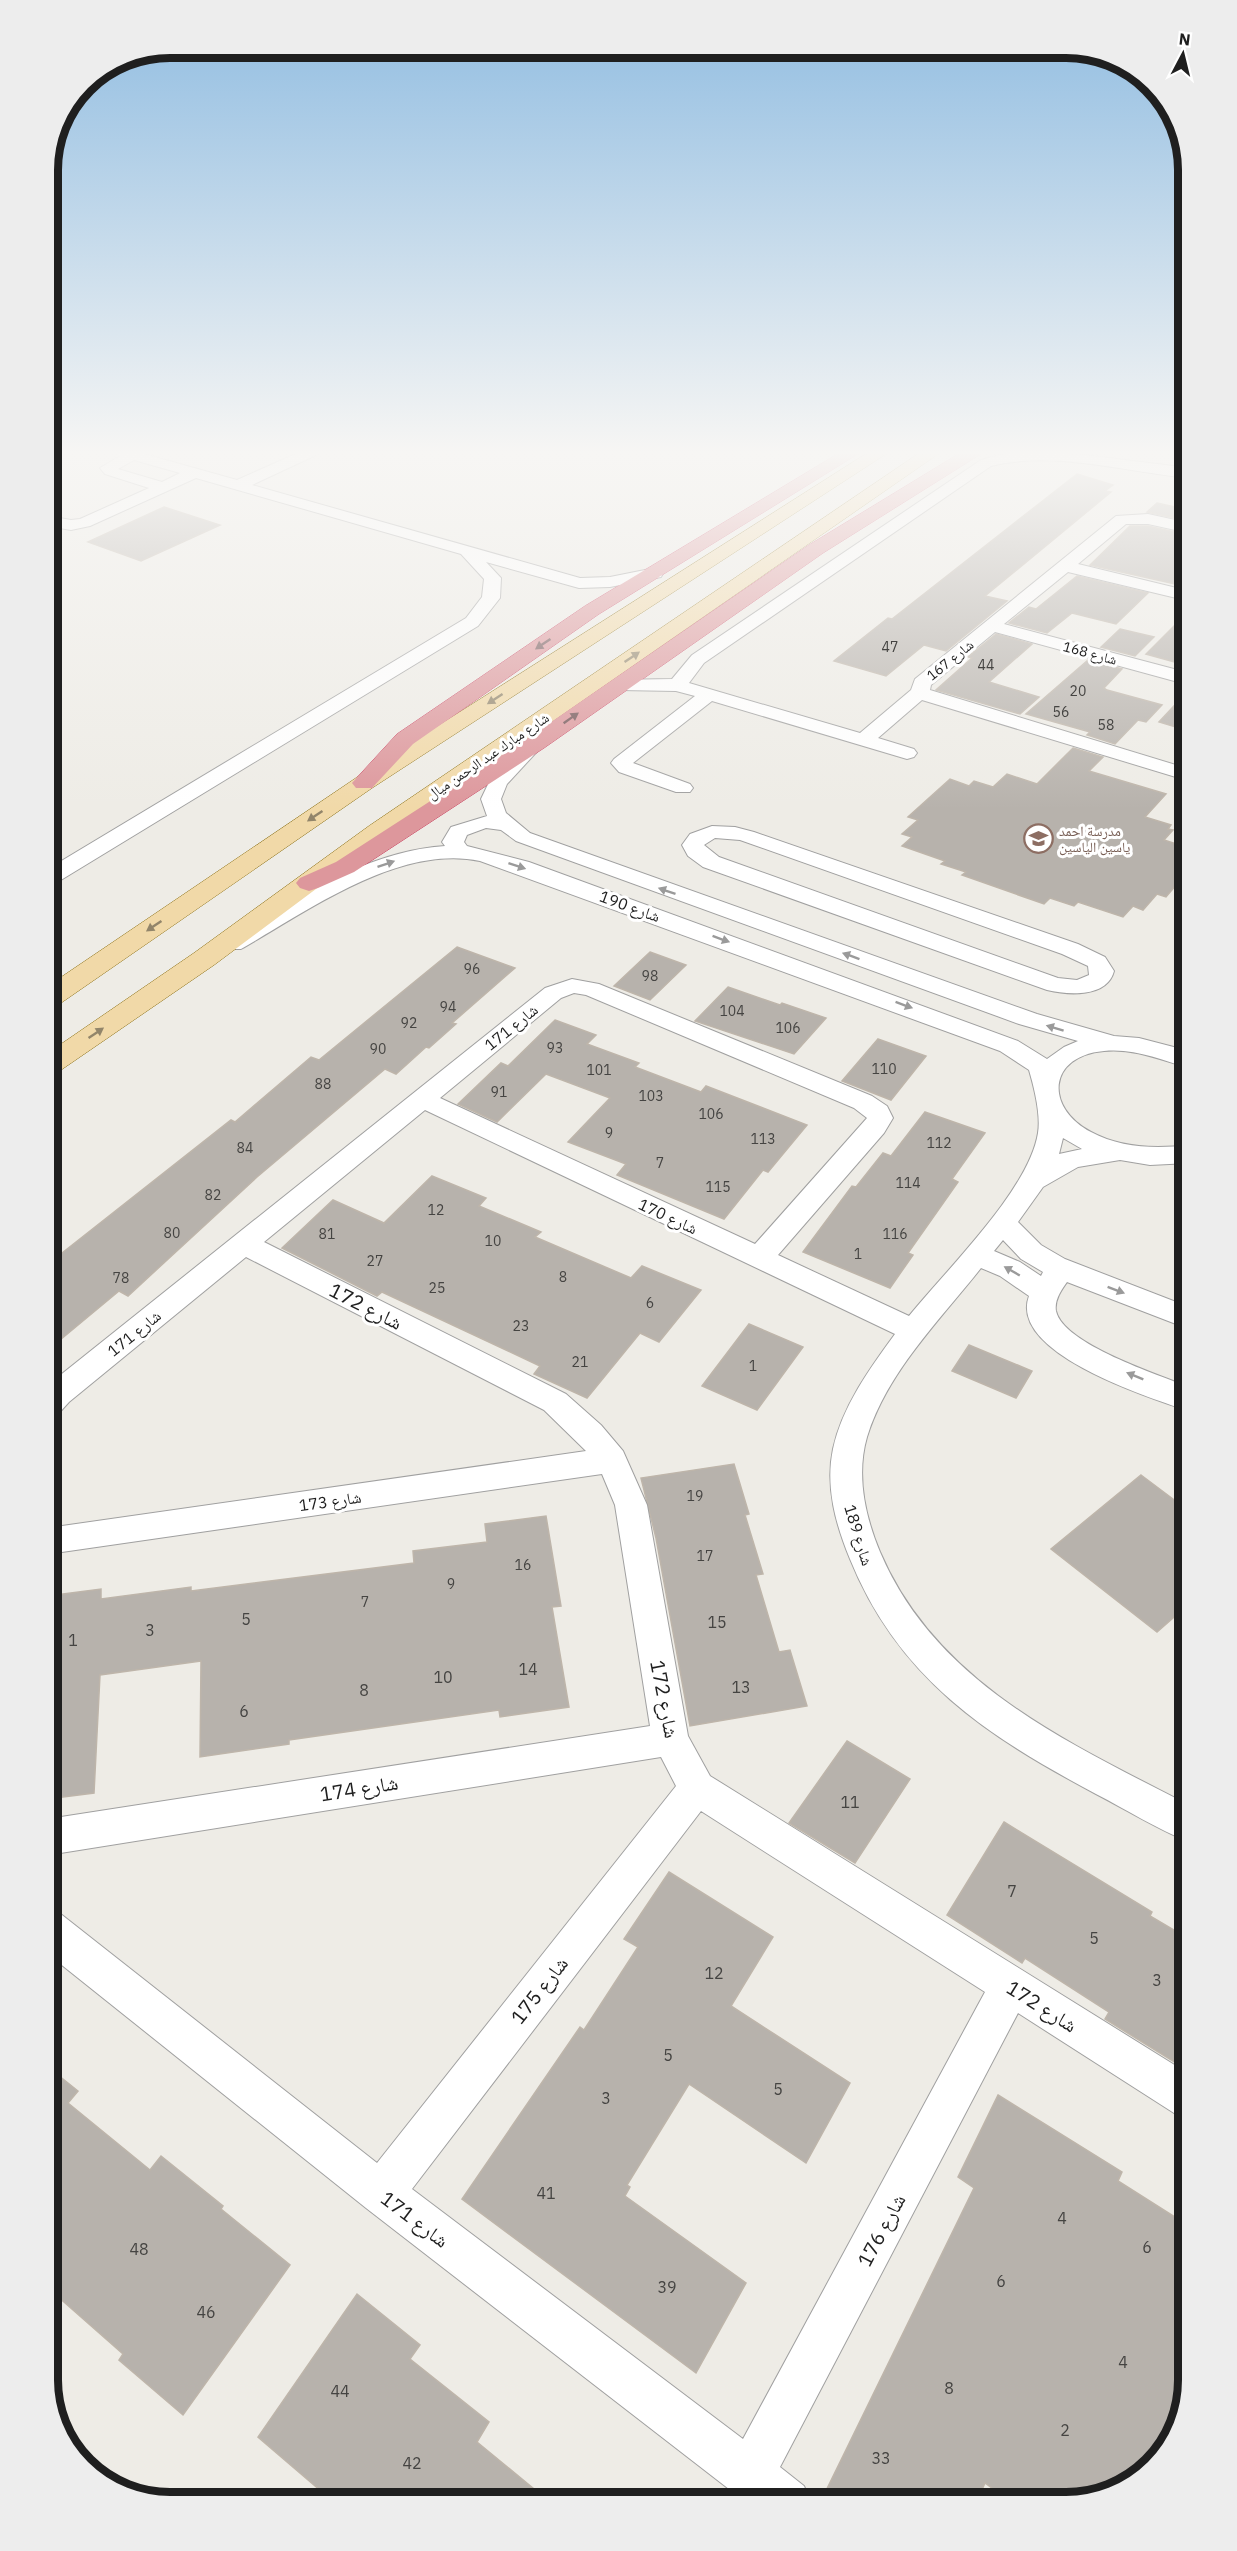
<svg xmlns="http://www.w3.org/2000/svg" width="1237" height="2551" font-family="'IBM Plex Sans','Noto Naskh Arabic',sans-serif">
  <rect width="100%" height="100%" fill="#eeece6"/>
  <g fill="#b7b2ac" stroke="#beb5aa" stroke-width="1.5">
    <polygon points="1077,474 1113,485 1105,491 1111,492 985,596 1007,601 946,651 924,645 886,676 834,661 888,618 892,619"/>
    <polygon points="1157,503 1189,510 1189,521 1147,512"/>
    <polygon points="164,507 220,525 141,561 88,542"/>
    <polygon points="1130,526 1148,526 1189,535 1189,587 1090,565"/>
    <polygon points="1077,576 1148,593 1116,624 1072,613 1047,633 1009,623 1029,607 1036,609"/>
    <polygon points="1189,611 1189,666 1146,654"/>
    <polygon points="1120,629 1154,637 1135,656 1101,647"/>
    <polygon points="996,634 1032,644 989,682 1039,697 1020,714 936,690 972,658 968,657"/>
    <polygon points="1088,660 1122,669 1104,688 1107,690 1162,705 1146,722 1138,720 1115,744 1087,735 1090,732 1026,714"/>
    <polygon points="1189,690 1189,731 1159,722"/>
    <polygon points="1073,748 1103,757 1089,771 1166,794 1145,817 1171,825 1168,829 1173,830 1164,840 1189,848 1189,870 1166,897 1157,894 1143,910 1133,906 1123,917 1078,902 1074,906 1050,898 1044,904 962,875 966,872 941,864 945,861 902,846 912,837 902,834 918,820 908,817 950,779 969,786 974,781 993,787 1007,774 1037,784"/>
    <polygon points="457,947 515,968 452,1023 456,1024 429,1048 426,1047 396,1074 385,1069 257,1177 128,1296 119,1291 48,1350 48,1264 231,1120 235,1122 311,1057 319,1060"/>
    <polygon points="650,952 686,965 650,1000 614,986"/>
    <polygon points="728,987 780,1005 782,1003 826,1018 794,1054 695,1021"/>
    <polygon points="555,1020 596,1035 587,1044 639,1063 635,1067 701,1092 706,1086 807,1125 768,1172 763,1170 724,1219 617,1175 626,1164 568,1142 610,1098 546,1074 497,1122 458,1104 501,1063 508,1066"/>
    <polygon points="878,1039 926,1056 891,1100 842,1081"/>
    <polygon points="925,1112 985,1133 952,1179 958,1182 908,1253 913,1255 890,1288 803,1252 852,1186 856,1187 883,1153 891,1156"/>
    <polygon points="432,1176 486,1198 479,1206 541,1232 535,1237 631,1278 642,1266 701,1290 659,1342 640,1333 587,1398 534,1374 540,1366 382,1292 377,1296 282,1248 333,1200 384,1223"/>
    <polygon points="749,1324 803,1347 757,1410 702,1386"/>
    <polygon points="969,1345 1032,1371 1016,1398 952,1371"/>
    <polygon points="734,1464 749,1514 745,1515 763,1574 756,1575 779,1652 790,1650 807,1706 690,1726 656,1538 641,1478"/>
    <polygon points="1141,1475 1189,1511 1189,1604 1157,1632 1051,1549"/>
    <polygon points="546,1516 561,1606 552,1607 569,1707 500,1717 499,1710 289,1740 289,1744 200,1757 201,1661 100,1675 94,1793 48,1799 48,1596 101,1589 101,1599 191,1587 191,1591 414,1563 413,1551 487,1542 485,1524"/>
    <polygon points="847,1741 910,1779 855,1863 789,1823"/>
    <polygon points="1004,1822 1152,1912 1150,1916 1189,1939 1189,2037 1176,2063 1105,2019 1109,2012 1025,1958 1022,1963 947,1915"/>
    <polygon points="669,1872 773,1937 731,2006 850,2083 806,2163 689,2084 627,2185 630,2187 625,2196 746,2283 696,2373 462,2199 580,2027 584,2030 638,1947 624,1939"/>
    <polygon points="48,2067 78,2091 68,2103 150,2170 161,2156 223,2206 221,2209 290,2265 183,2415 119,2360 123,2354 48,2288"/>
    <polygon points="998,2095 1122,2172 1118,2181 1189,2226 1189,2381 1168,2449 1113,2494 1066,2503 1012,2503 985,2483 976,2503 820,2503 974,2188 958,2177"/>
    <polygon points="357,2294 420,2345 410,2359 489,2422 477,2442 551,2503 335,2503 258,2437"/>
  </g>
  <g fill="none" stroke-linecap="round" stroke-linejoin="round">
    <defs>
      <g id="minor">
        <path d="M115,452H137L237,480L300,452H318L316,455L252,485L580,578L610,577L655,568L663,573L661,577L610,587L579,588L486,562L501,578L500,598L478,626L56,883L48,885V869L466,618L482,597L484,579L461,554L196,478L90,526L71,530L48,526V516L71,520L80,519L149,488L105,474L100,468L120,456ZM134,460L180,473L162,482L118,469Z"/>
        <path d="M1031,452L1085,455L1189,468V478C1125,472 1055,450 991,466L704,663L689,683L860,733L911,690L915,679L1116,516L1148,514L1189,523V533L1148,524H1126L1078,564L1189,591V601L1068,572L1004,624L1189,673V685L995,632L931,685L930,690L1189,769V781L922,700L878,738L914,749L917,753L914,757L907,759L712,701L633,763L690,784L693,788L690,792H676L619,772L611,763L614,759L695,696L676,691L620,690L613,688L611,684L613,680L672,679L692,655L981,460L1007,453Z"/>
        <path d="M535,737L545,743L507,784L501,799L506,813L530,833L1037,1014L1114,1036L1139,1038L1189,1051V1068C1161,1060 1135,1048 1104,1051C1048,1056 1044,1107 1091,1132C1120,1148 1157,1149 1189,1145V1163L1150,1165L1120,1160L1078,1167L1043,1187L1018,1222L1041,1245L1065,1259L1189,1307V1329L1067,1282C1062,1289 1054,1300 1056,1311C1063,1344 1159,1375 1189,1387V1411C1150,1398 1008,1353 1029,1296L1000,1276L981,1268C940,1320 887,1372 867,1437C856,1475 865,1516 880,1552C936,1684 1069,1743 1189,1805V1842C1157,1829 1127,1810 1096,1794C987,1736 898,1678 850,1559C836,1525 825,1487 833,1449C842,1407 870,1368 895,1334L425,1110L264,1242L566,1394L601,1425L623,1451L647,1505L688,1736L710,1776L1189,2074V2119L1174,2113L1018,2013L780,2467L804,2486L811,2503H747L366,2208L48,1954V1910L62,1915L377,2163L676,1786L661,1757L48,1855V1819L650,1726L615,1505L602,1474L48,1554V1528L586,1451L544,1410L246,1257L69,1402L59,1413L48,1417V1385L545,988L572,979L599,984L872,1096L887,1106L893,1118L884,1133L778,1255L909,1316C947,1269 1029,1190 1038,1133C1041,1115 1034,1087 1029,1070L1000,1051L480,861C399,844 308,911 241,949H225L222,944L225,939C293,901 365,851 445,846L442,842L451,827L487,816L481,799L491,778L528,739ZM486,828L501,830L516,841L1019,1024L1078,1041L1064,1047L1047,1059L1018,1041L529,862L467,846L464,842L467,835ZM574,993L586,995L854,1108L867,1118L755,1244L440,1098L561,998ZM1063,1138L1082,1149L1059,1154ZM1003,1240L1021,1259L1043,1272L1041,1276L1020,1262L994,1251ZM701,1811L985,1992L743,2439L412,2189Z"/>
        <path d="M712,826L735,827L754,832L1078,944L1105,957L1114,971C1107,998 1068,995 1047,990L703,867L688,856L682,845L690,834ZM715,838L740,840L1062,954L1088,966L1089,975L1077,980L1058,978L719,857L704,845Z"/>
      </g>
      <g id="major">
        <polygon points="869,452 889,452 372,788 58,1005 48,1007 48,986 356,778"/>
        <polygon points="921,452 941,452 387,836 214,965 58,1072 48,1075 48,1053 194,953 369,826"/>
      </g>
      <g id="highway">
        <polygon points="841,452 861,452 599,614 413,744 372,788 356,788 352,783 397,734 585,606"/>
        <polygon points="962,452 984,452 823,553 544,748 354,872 318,888 309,891 300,888 296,883 300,878 336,862 528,738 809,545"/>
      </g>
    </defs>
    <use href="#minor" stroke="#a0a0a0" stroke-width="2"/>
    <use href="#major" stroke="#886d11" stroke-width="1"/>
    <use href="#highway" stroke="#c7395a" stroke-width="1"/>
    <use href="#minor" fill="#fff" fill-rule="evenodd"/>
    <use href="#major" fill="#f1d9a8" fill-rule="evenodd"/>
    <use href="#highway" fill="#dd979c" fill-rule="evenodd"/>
  </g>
  <defs><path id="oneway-solid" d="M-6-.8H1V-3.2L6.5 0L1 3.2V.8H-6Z" transform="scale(1.5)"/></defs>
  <g fill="#745557">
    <use href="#oneway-solid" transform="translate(543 644) rotate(146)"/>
    <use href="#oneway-solid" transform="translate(571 718) rotate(-35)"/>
  </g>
  <g fill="#92856a">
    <use href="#oneway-solid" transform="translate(632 657) rotate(-34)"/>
    <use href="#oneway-solid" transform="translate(495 699) rotate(147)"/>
    <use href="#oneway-solid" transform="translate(315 816) rotate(146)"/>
    <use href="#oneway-solid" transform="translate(154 926) rotate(146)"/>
    <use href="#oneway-solid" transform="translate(96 1033) rotate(-34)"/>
  </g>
  <g fill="#9a9a9a">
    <use href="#oneway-solid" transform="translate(386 864) rotate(-19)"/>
    <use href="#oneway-solid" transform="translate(517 866) rotate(18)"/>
    <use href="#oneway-solid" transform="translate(667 891) rotate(-161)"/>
    <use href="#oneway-solid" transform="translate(721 939) rotate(20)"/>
    <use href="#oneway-solid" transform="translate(851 956) rotate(-160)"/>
    <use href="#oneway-solid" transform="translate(904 1005) rotate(20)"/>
    <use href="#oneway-solid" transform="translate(1055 1028) rotate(-163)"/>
    <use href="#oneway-solid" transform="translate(1012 1271) rotate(-150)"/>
    <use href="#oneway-solid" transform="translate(1116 1290) rotate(21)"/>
    <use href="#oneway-solid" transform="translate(1135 1376) rotate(-158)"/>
  </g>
  <linearGradient id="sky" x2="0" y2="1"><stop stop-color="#8fbce1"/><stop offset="0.56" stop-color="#f7f6f4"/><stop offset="1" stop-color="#f7f6f4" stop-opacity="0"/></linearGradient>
  <rect width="1237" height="809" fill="url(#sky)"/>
  <defs>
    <symbol id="school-ring" viewBox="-11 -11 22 22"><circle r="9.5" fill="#fff" stroke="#8d6e63" stroke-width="1.5"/><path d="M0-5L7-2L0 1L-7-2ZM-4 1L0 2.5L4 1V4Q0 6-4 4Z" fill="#8d6e63"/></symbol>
  </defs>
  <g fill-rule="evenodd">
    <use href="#school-ring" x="1022" y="822" width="33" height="33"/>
  </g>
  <g text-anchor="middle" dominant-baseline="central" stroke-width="6" stroke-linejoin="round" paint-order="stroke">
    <g font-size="14" fill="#454442">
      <text x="890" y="647">47</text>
      <text x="986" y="665">44</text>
      <text x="1078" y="691">20</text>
      <text x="1061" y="712">56</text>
      <text x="1106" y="725">58</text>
      <text x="472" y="969">96</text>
      <text x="650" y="976">98</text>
      <text x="448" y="1007">94</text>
      <text x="732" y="1011">104</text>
      <text x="409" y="1023">92</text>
      <text x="788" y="1028">106</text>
      <text x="555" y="1048">93</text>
      <text x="378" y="1049">90</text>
      <text x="884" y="1069">110</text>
      <text x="599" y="1070">101</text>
      <text x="323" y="1084">88</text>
      <text x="499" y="1092">91</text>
      <text x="651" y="1096">103</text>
      <text x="711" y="1114">106</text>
      <text x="609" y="1133">9</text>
      <text x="763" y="1139">113</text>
      <text x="939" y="1143">112</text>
      <text x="245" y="1148">84</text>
      <text x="660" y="1163">7</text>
      <text x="908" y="1183">114</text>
      <text x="718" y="1187">115</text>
      <text x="213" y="1195">82</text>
      <text x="436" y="1210">12</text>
      <text x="172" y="1233">80</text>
      <text x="327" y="1234">81</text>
      <text x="895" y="1234">116</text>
      <text x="493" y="1241">10</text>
      <text x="858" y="1254">1</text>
      <text x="375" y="1261">27</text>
      <text x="563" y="1277">8</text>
      <text x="121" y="1278">78</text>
      <text x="437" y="1288">25</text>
      <text x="650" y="1303">6</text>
      <text x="521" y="1326">23</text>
      <text x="580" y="1362">21</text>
      <text x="753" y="1366">1</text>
      <text x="695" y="1496">19</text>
      <text x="705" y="1556">17</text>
      <text x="523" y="1565">16</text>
      <text x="451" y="1584">9</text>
      <text x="365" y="1602">7</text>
    </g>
    <g font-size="14" fill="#1f1f1f" stroke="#fff">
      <text transform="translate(1090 653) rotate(15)">شارع 168</text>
      <text transform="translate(950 660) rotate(-39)">شارع 167</text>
      <text transform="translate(488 756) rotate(-34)">شارع مبارك عبد الرحمن ميال</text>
    </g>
    <g font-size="14" fill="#785e54" stroke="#fff" text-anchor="start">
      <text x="1059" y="831">مدرسة احمد<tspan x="1059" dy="16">ياسين الياسين</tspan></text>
    </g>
    <g font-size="16" fill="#1f1f1f" stroke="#fff">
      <text transform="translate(630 906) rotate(20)">شارع 190</text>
      <text transform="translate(511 1027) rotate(-39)">شارع 171</text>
      <text transform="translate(668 1216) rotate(25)">شارع 170</text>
      <text transform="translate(134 1333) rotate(-39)">شارع 171</text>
      <text transform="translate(330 1501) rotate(-8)">شارع 173</text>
      <text transform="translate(859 1535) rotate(73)">شارع 189</text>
    </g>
    <g font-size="16" fill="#454442">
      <text x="246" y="1619">5</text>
      <text x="717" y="1622">15</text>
      <text x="150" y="1630">3</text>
      <text x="73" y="1640">1</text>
      <text x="528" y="1669">14</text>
      <text x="443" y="1677">10</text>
      <text x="741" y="1687">13</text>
      <text x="364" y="1690">8</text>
      <text x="244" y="1711">6</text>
      <text x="850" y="1802">11</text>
      <text x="1012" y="1891">7</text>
      <text x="1094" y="1938">5</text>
      <text x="714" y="1973">12</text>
      <text x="1157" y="1980">3</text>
      <text x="668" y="2055">5</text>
      <text x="778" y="2089">5</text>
      <text x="606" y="2098">3</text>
      <text x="546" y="2193">41</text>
      <text x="1062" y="2218">4</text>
      <text x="1147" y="2247">6</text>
      <text x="139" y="2249">48</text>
      <text x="1001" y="2281">6</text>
      <text x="667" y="2287">39</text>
      <text x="206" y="2312">46</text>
      <text x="1123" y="2362">4</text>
      <text x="949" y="2388">8</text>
      <text x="340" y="2391">44</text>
      <text x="1065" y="2430">2</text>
      <text x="881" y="2458">33</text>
      <text x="412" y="2463">42</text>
    </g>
    <g font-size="20" fill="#1f1f1f" stroke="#fff">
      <text transform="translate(366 1306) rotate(27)">شارع 172</text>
      <text transform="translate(665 1699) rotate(79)">شارع 172</text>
      <text transform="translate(359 1788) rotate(-9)">شارع 174</text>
      <text transform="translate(539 1990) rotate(-52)">شارع 175</text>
      <text transform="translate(1042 2006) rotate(32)">شارع 172</text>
      <text transform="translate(415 2219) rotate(37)">شارع 171</text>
      <text transform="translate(881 2230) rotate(-62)">شارع 176</text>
    </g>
  </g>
  <path d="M0 0H1237V2551H0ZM170 58H1066A112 112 0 0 1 1178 170V2380A112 112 0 0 1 1066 2492H170A112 112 0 0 1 58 2380V170A112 112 0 0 1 170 58Z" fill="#ededed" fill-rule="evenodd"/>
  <path fill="none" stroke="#1f1f1f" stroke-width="8" d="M170 58H1066A112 112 0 0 1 1178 170V2380A112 112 0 0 1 1066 2492H170A112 112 0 0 1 58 2380V170A112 112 0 0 1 170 58Z"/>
  <g transform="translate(1183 54) rotate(7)" stroke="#ffffff" stroke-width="4.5" paint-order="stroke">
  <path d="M0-4.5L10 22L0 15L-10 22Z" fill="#1f1f1f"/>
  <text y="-9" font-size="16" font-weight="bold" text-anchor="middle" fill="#1f1f1f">N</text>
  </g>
</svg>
